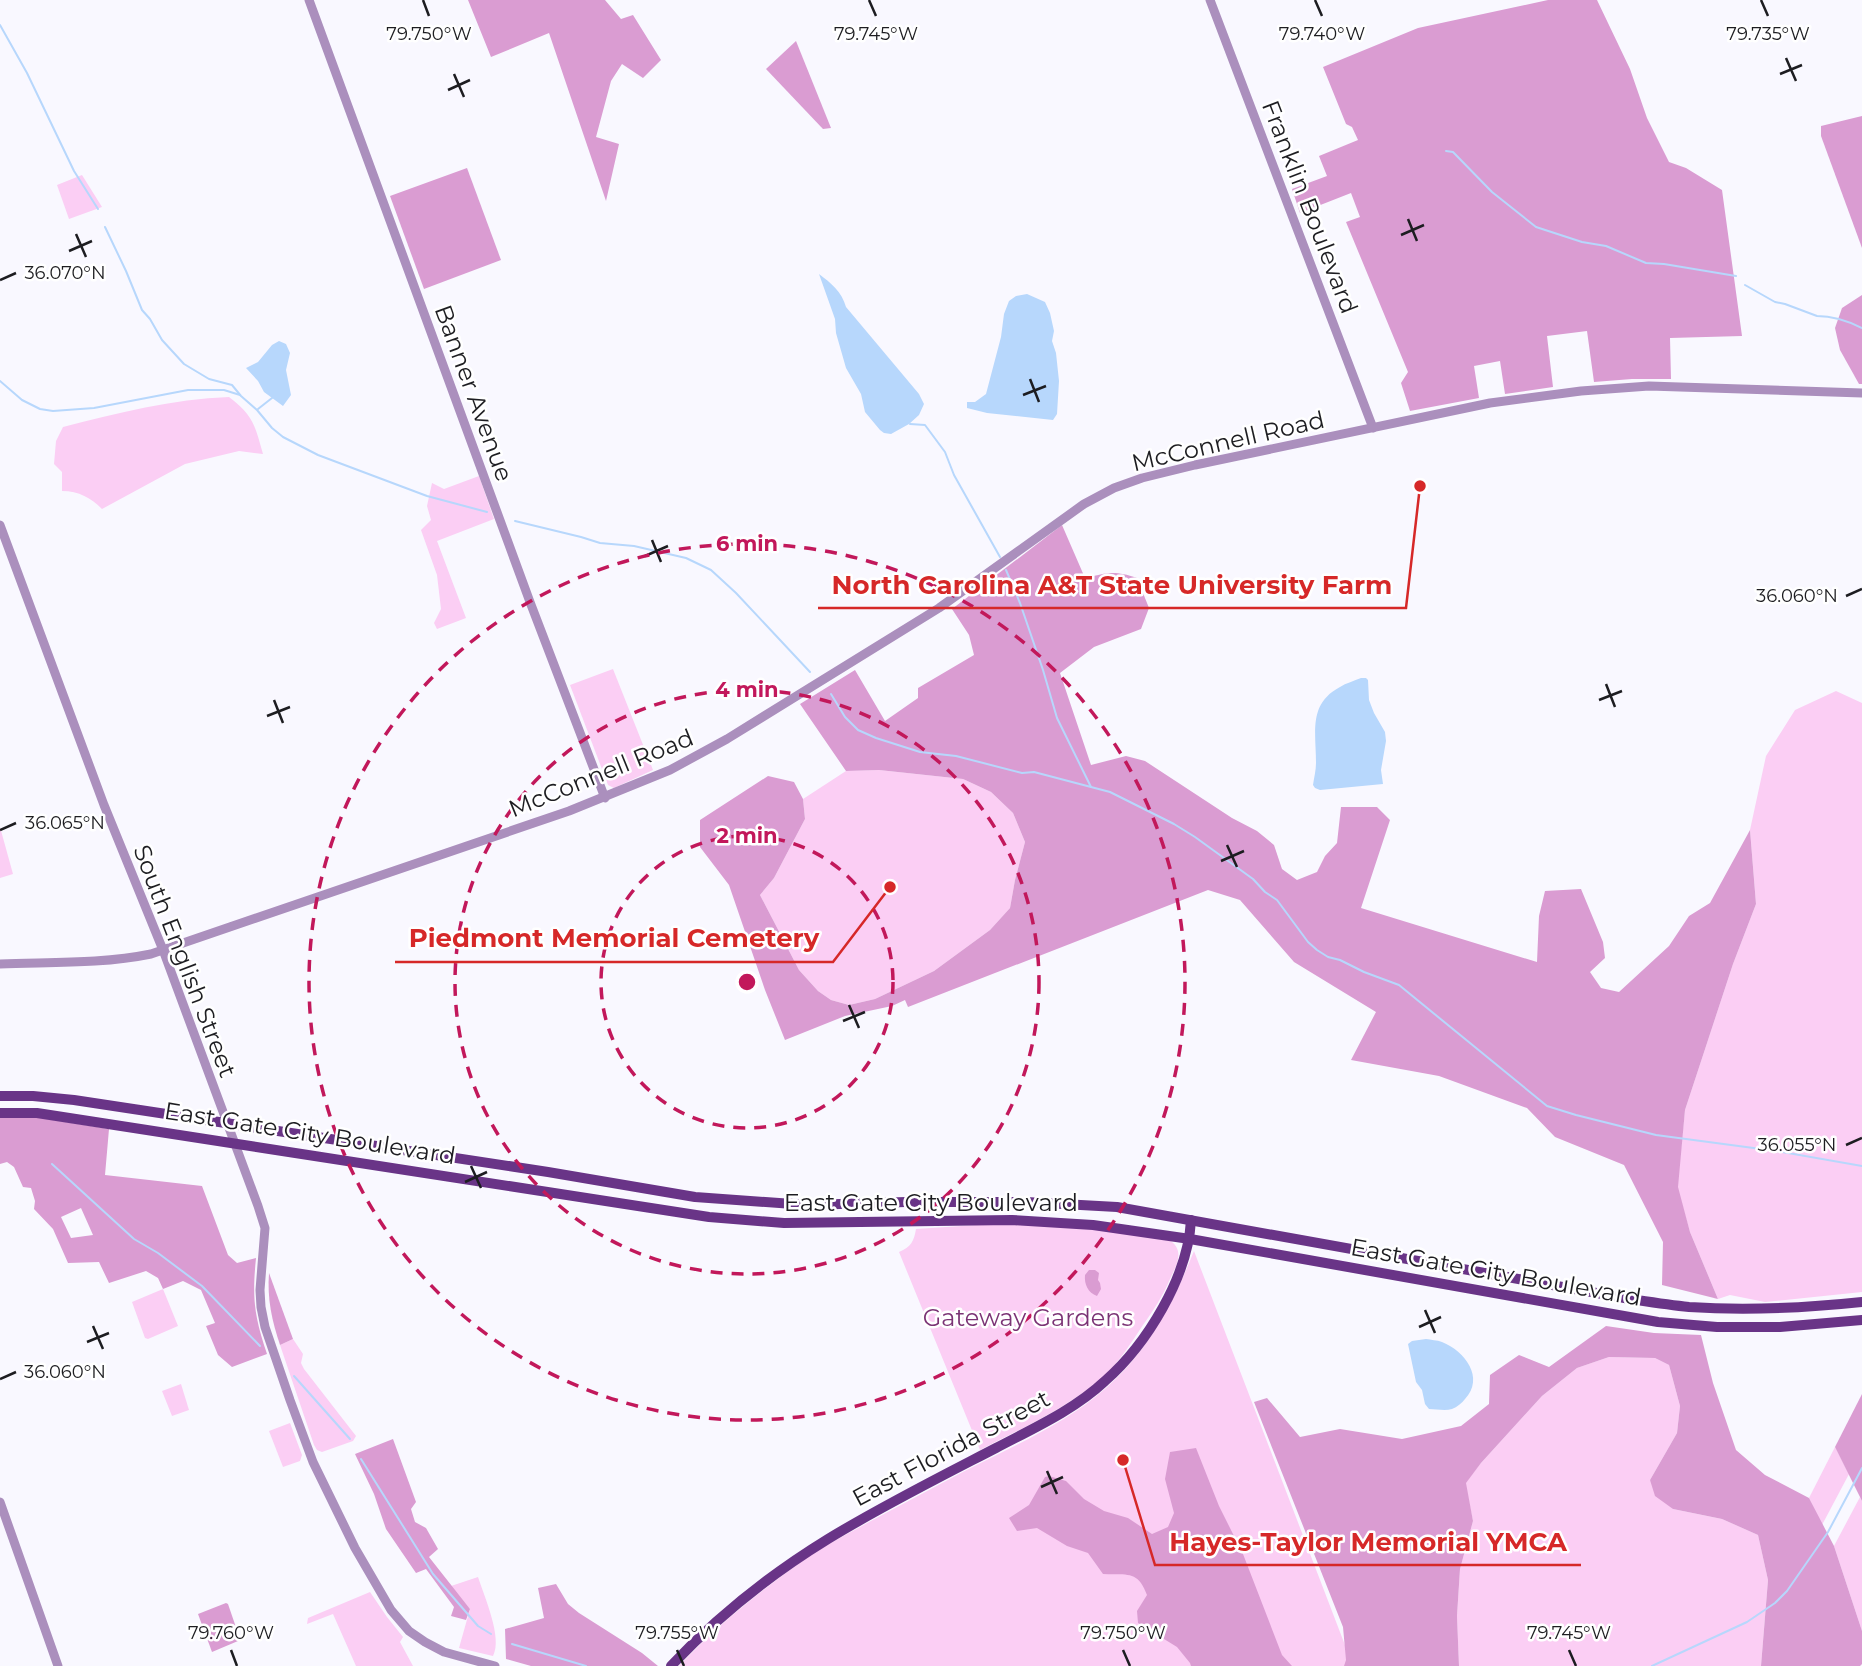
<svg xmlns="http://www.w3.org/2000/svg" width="1862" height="1666" font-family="Montserrat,sans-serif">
  <rect width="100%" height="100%" fill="#f9f8ff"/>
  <g fill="#fbcef4">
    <polygon points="82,175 102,207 69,219 57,185"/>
    <path d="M229,397C254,416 255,426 263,454L239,451L185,464L102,509C91,498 79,491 62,491V472L54,464L56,441L63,427C117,413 173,399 229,397Z"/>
    <polygon points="479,476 494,519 437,541 466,618 437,629 434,623 441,609 437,575 421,530 431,520 427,506 432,483 444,489"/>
    <polygon points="613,669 653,770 614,788 608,785 570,685"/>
    <polygon points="1836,691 1862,703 1862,1292 1765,1302 1730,1295 1718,1299 1690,1232 1677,1187 1685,1110 1733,964 1756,904 1750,830 1766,756 1795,710"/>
    <polygon points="879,770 963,779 991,792 1013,813 1025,842 1015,880 1010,908 990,930 934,971 875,999 849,1005 831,1000 818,991 799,970 760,895 774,878 805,819 803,799 846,771"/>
    <polygon points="0,827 13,874 0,878"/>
    <path d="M1007,1223L1099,1229L1171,1241C1185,1252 1176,1266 1170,1279C1163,1296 1153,1311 1143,1325C1131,1343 1120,1361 1104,1376C1068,1408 1022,1428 980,1450L899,1252C911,1247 914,1241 916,1229Z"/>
    <path d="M1194,1251L1353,1666H679C716,1626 760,1591 805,1559C825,1545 848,1534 869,1522C899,1506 929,1490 959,1474C1008,1448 1063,1426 1106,1388C1148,1351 1173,1303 1194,1251Z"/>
    <polygon points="163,1289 178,1326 148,1339 145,1338 132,1302"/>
    <polygon points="293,1339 303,1354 301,1363 304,1369 356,1436 353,1441 322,1452 317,1450 314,1445 280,1345"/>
    <polygon points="1609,1357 1655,1358 1669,1365 1680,1406 1677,1433 1650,1480 1673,1509 1722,1519 1758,1535 1768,1580 1761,1666 1459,1666 1457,1616 1460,1569 1473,1521 1465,1483 1481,1463 1542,1396 1577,1368"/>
    <polygon points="181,1384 189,1410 172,1416 162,1391"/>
    <polygon points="290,1423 302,1455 300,1461 283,1467 269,1431"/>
    <polygon points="1835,1447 1849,1474 1822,1525 1809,1498"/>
    <polygon points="1860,1497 1862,1501 1862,1631 1834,1546"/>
    <path d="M478,1577C484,1596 503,1638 493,1656L459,1648L470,1609L451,1586Z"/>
    <polygon points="370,1592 387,1617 403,1637 400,1642 413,1666 356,1666 333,1614 307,1624 308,1618"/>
  </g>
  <g fill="#da9cd2" fill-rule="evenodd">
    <polygon points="468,0 605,0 621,19 633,15 661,60 643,78 622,64 611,81 596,137 619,144 606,201 549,33 491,57"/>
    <polygon points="1548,0 1597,0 1630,69 1647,118 1669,162 1686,168 1722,190 1742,336 1670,338 1671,379 1632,379 1594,382 1587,331 1547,336 1553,387 1505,394 1500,361 1474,366 1479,398 1410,411 1401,383 1408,372 1346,222 1360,217 1351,193 1300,213 1292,189 1327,176 1319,156 1358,140 1352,127 1346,124 1323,67 1418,28"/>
    <polygon points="796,41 831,128 823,129 766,69"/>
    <polygon points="1862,116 1862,248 1821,136 1821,126"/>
    <polygon points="467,168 501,260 424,289 390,196"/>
    <polygon points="1862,295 1862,384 1859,384 1840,350 1835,328 1842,308"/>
    <path d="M1062,525L1085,578C1107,573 1114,570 1137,578L1149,608L1141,629L1094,647L1060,673L1091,765L1126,756L1145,761L1232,818L1257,831L1274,845L1282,869L1297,880L1317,872L1325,856L1337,843L1341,807H1377L1390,820L1361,908L1537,962L1539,916L1545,891L1581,889L1603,942L1605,958L1590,972L1601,988L1619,992L1669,946L1689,916L1710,903L1750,830L1756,904L1733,964L1685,1110L1678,1187L1690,1232L1718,1299L1662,1285L1663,1242L1624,1165L1555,1137L1527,1108L1439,1076L1351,1060L1376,1012L1294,962L1240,900L1208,890L908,1007L905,1000L892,1006L845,1016L785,1040L765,990L729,885L700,847V820L768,776L794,782L803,799L805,819L774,878L760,895L799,970L818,991L831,1000L849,1005L875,999L934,971L990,930L1010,908L1015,880L1025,842L1013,813L991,792L963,779L879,770L846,771L800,704L855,670L885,721L918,698V688L974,655L969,635L952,609Z"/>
    <path d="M0,1118H41L109,1129L105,1175L202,1186L228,1255L237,1263L256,1258C252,1298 254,1315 267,1354L232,1367L218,1355L206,1326L215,1323L201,1290L183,1281L163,1289L158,1278L146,1271L109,1283L99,1262L68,1263L53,1229L34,1209L35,1201L31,1188L23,1187L14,1167L7,1162L0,1164ZM81,1208L93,1235L71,1238L61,1217Z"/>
    <path d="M1089,1270H1095L1099,1273L1098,1280L1100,1283L1101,1289L1097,1296C1088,1293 1084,1284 1085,1275Z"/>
    <path d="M269,1273L293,1339L280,1345C272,1321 267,1299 269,1273Z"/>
    <polygon points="1606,1326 1654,1333 1701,1335 1713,1383 1736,1450 1765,1475 1809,1498 1834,1546 1862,1631 1862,1664 1860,1666 1761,1666 1768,1580 1758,1535 1722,1519 1673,1509 1655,1496 1650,1480 1677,1433 1680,1406 1669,1365 1655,1358 1609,1357 1577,1368 1542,1396 1481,1463 1466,1483 1473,1521 1460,1569 1457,1616 1459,1666 1344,1666 1346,1660 1343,1627 1254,1402 1267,1398 1300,1437 1340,1429 1402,1439 1461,1426 1489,1404 1490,1375 1519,1355 1549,1367"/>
    <polygon points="1862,1394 1862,1501 1835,1447"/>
    <polygon points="393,1439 416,1502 411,1509 415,1522 426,1528 438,1549 429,1557 470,1609 466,1620 451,1616 454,1607 426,1569 416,1573 386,1529 374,1494 355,1454"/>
    <path d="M1196,1448L1219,1506L1243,1554L1282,1655L1292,1666H1191L1190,1663L1177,1647L1138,1623L1137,1611L1147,1595C1138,1570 1127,1575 1103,1574L1088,1553L1067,1546L1037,1528L1017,1531L1009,1518L1029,1505L1045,1477L1049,1476L1066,1481L1084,1499L1104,1511L1128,1518L1152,1534L1168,1527L1174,1513L1165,1479L1170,1452Z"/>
    <polygon points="556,1584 568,1604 579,1613 642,1653 658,1666 531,1666 506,1659 505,1629 544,1618 538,1588"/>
    <polygon points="226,1603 228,1604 240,1639 238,1641 212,1652 198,1614"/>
  </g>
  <g fill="#b7d7fc">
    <path d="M819,274C831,283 842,292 846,307L919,394L924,404L919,415L909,424L891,434L884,433L880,430L865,412L861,394L846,368L836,333L835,319Z"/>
    <polygon points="1027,294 1045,302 1050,313 1054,331 1052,341 1056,353 1059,381 1057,414 1053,420 987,413 967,408 967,402 975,402 986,394 1001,337 1004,314 1009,301 1016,296"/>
    <polygon points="279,341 286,344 290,353 286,370 291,395 283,406 264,392 258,381 246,368 258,362 272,345"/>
    <path d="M1361,678H1366L1368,680L1369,700L1374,713L1385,732L1386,741L1381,770L1383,784L1320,790L1315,788L1313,785C1314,778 1316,770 1316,763C1316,732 1308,704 1340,687C1346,683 1354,681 1361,678Z"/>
    <path d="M1426,1339C1431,1340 1437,1340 1442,1342C1465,1351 1485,1378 1465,1399C1462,1403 1457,1407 1452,1409C1445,1411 1436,1409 1429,1409L1425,1404L1422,1390L1416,1382L1408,1344L1412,1341Z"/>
  </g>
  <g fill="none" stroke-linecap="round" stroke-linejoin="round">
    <g stroke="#b7d7fc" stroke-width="2">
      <polyline points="0,25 27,73 74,171 98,209"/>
      <polyline points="1446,151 1453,152 1492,192 1536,227 1582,242 1606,246 1646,263 1664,264 1736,276"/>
      <polyline points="105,227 126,271 142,310 150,319 162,340 184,364 209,379 232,385 241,396 257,410 272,428 283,437 318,455 427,496 487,512"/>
      <path d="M1745,285L1775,302L1785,304L1817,316C1832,316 1848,321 1862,328"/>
      <polyline points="0,381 22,400 40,409 53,411 94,408 188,390 224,390 240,395"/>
      <polyline points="258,409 272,398"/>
      <polyline points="910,424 925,425 945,452 954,475 1000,557"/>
      <polyline points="515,521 581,537 600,543 634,546 686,558 711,570 736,593 810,672"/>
      <polyline points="1006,570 1020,603 1043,670 1057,718 1091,787"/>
      <polyline points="831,694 845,717 858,730 876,738 920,752 956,756 1022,773 1034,772 1110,792 1174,824 1195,837 1253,879 1265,892 1277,900 1308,942 1317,950 1328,957 1340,960 1364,972 1399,985 1547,1106 1576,1115 1656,1135 1776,1151 1862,1166"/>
      <polyline points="52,1164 134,1239 158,1253 202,1286 260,1346"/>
      <polyline points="294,1376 350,1439"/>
      <polyline points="361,1459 433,1574 478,1626 491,1634"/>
      <polyline points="512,1644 586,1666"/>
      <polyline points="1652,1666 1747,1622 1775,1603 1787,1591 1828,1532 1862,1468"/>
    </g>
    <g stroke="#ab8fbd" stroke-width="9">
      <polyline points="309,0 530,602 605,798"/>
      <polyline points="1210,0 1373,428"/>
      <polyline points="0,525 104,805 163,950 258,1206 265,1228 260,1290 261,1307 265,1327 290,1400 313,1462 355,1548 391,1610 409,1631 425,1642 444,1652 495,1666"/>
      <path d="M0,964C50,962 102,964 151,954L569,811L670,770L727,739L939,608L1084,504L1114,488L1142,478L1195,465L1490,403L1581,391L1649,386L1862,393"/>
      <polyline points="0,1502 58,1666"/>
    </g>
    <g stroke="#693487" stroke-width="10">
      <path d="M0,1096H33L74,1100L548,1172L695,1197L807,1205L906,1202H1026L1117,1207L1630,1299C1650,1302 1669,1305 1689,1307C1747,1311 1805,1308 1862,1302"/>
      <polyline points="0,1113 37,1113 709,1217 784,1223 1012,1220 1093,1225 1190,1239 1658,1322 1717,1327 1780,1327 1862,1320"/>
      <path d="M671,1666C717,1617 771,1574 828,1539C882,1506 940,1477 996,1448C1034,1428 1074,1410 1105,1381C1147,1344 1188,1277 1191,1220"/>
    </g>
  </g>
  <path fill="none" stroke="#1d1d21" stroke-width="2.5" d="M423,0L429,16M869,0L876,16M1315,0L1322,16M1761,0L1768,16M1786,58L1796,81M454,74L464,97M1780,74L1802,65M448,90L470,80M1408,219L1417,241M76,234L86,257M1401,235L1424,225M69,251L92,241M0,280L16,273M1030,379L1039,402M1023,395L1046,386M652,540L661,562M645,556L668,546M1846,596L1862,589M1606,684L1615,707M274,700L283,723M1599,700L1622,691M267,716L290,707M0,830L16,823M1227,845L1237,867M1221,861L1244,851M849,1005L859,1028M843,1021L865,1012M1846,1145L1862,1138M471,1166L481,1188M465,1182L487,1172M1425,1310L1435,1333M93,1326L103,1349M1419,1327L1441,1317M87,1342L109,1333M0,1379L16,1372M1047,1471L1057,1494M1041,1487L1063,1477M231,1650L237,1666M677,1650L684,1666M1123,1650L1130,1666M1569,1650L1576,1666"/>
  <g fill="none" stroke="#c2185b" stroke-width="3.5" stroke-dasharray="12 9">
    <circle cx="747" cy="982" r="146"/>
    <circle cx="747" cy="982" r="292"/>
    <circle cx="747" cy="982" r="438"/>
  </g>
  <g text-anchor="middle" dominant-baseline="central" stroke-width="5" stroke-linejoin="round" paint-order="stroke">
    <g font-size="24" fill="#1d1d21" stroke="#fff">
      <text transform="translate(1310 207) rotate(69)">Franklin Boulevard</text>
      <text transform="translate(474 393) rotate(70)">Banner Avenue</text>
      <text transform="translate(1228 441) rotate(-13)">McConnell Road</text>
      <text transform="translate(601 773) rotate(-22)">McConnell Road</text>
      <text transform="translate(185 961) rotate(69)">South English Street</text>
      <text transform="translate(310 1133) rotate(9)">East Gate City Boulevard</text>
      <text x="931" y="1202">East Gate City Boulevard</text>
      <text transform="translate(1496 1272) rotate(10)">East Gate City Boulevard</text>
      <text transform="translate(951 1448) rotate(-28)">East Florida Street</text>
    </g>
    <g font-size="24" fill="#7b3375" stroke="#fff">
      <text x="1028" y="1317">Gateway Gardens</text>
    </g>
  </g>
  <g font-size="18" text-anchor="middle" fill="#1d1d21" stroke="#fff" stroke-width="5" stroke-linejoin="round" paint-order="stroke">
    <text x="429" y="40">79.750°W</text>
    <text x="876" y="40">79.745°W</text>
    <text x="1322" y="40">79.740°W</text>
    <text x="1768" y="40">79.735°W</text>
    <text x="65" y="279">36.070°N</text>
    <text x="1797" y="602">36.060°N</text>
    <text x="65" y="829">36.065°N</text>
    <text x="1797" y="1151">36.055°N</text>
    <text x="65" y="1378">36.060°N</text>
    <text x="231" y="1639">79.760°W</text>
    <text x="677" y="1639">79.755°W</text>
    <text x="1123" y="1639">79.750°W</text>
    <text x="1569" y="1639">79.745°W</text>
  </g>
  <circle cx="747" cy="982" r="10" fill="#c2185b" stroke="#fff" stroke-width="3.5"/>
  <g font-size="21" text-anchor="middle" font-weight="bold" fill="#c2185b" stroke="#fff" stroke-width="5" stroke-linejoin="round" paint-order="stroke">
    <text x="747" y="551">6 min</text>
    <text x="747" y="697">4 min</text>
    <text x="747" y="843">2 min</text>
  </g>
  <path fill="none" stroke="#d62828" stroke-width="2.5" d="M1420 486L1406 608H818M890 887L833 962H395M1123 1460L1155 1565H1581"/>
  <g fill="#d62828" stroke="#fff" stroke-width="2.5">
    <circle cx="1420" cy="486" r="7"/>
    <circle cx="890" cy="887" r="7"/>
    <circle cx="1123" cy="1460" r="7"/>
  </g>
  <g font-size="26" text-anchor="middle" font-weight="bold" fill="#d62828" stroke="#fff" stroke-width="5" stroke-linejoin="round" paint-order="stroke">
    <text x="1112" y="594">North Carolina A&amp;T State University Farm</text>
    <text x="614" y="947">Piedmont Memorial Cemetery</text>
    <text x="1368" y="1551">Hayes-Taylor Memorial YMCA</text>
  </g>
</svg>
